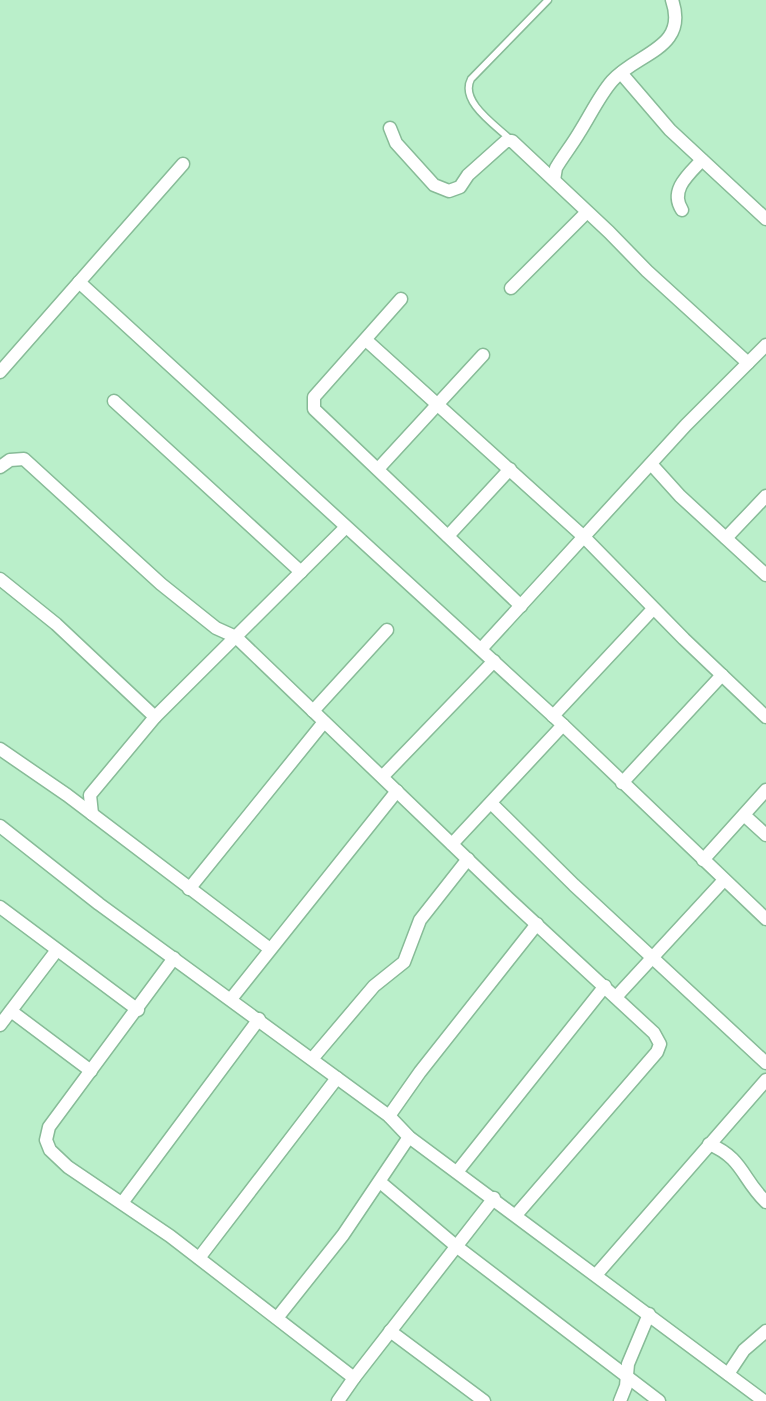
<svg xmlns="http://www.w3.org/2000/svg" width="766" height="1401" font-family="Overpass,sans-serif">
  <rect width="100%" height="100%" fill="#baefca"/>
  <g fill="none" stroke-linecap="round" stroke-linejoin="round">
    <defs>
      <path id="lane" d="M512,141C497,126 459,102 471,79L548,0"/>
      <g id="street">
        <polyline points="621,73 670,130 766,219"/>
        <polyline points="390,128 396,143 434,185 449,191 460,187 468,175 506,141 512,141 609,232 647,271 748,363"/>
        <path d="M554,180L556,168C563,156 572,145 579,133C590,116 599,96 612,81C636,53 689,49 672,0"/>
        <path d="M682,210C669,190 689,174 702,160"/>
        <polyline points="79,282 563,725 766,919"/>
        <polyline points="511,288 587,212"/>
        <polyline points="401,299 314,397 314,409 521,606"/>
        <polyline points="366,340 584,537 684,639 766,717"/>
        <polyline points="0,372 183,164"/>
        <polyline points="114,401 301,572"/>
        <polyline points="652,465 680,496 766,575"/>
        <polyline points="0,467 10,460 24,459 161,584 216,628 236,637 509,899 654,1033 660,1044 657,1052 516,1215"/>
        <polyline points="378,469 483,355"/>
        <polyline points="448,536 510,469"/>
        <polyline points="726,538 766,496"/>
        <polyline points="0,579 56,624 155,717"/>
        <polyline points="481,649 686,425 766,345"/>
        <polyline points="313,711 387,630"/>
        <polyline points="553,716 653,609"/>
        <polyline points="0,749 67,795 270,949"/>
        <polyline points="383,776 494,661"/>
        <polyline points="622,783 722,675"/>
        <polyline points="491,803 574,885 766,1063"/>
        <polyline points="92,814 90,795 155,717 345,528"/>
        <polyline points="744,815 766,835"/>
        <polyline points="0,826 99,904 389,1116 409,1137 764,1401"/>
        <polyline points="452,844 563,725"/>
        <polyline points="703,860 766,790"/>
        <polyline points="189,889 324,722"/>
        <polyline points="0,907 138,1010"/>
        <polyline points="174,958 49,1127 46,1140 50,1150 68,1167 170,1236 354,1378 338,1401"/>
        <polyline points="616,997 724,880"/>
        <polyline points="231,999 397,791"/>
        <polyline points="11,1011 91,1071"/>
        <polyline points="0,1025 57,950"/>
        <polyline points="312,1059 374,986 404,962 420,920 468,859"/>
        <polyline points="389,1116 420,1072 537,924"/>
        <path d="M709,1144C743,1158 742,1179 766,1202"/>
        <polyline points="457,1172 605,986"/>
        <polyline points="380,1182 456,1246 659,1401"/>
        <polyline points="122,1203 259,1019"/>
        <polyline points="199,1258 337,1078"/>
        <polyline points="596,1275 766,1080"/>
        <polyline points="277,1318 343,1235 409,1137"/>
        <polyline points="390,1331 484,1401"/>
        <polyline points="728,1374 744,1350 766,1331"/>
        <polyline points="354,1378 494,1198"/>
        <polyline points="620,1401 626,1386 628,1364 649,1314"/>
      </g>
    </defs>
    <use href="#lane" stroke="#87bb97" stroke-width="9"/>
    <use href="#street" stroke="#87bb97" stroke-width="15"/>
    <use href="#lane" stroke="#fff" stroke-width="6"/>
    <use href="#street" stroke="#fff" stroke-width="12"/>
  </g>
</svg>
